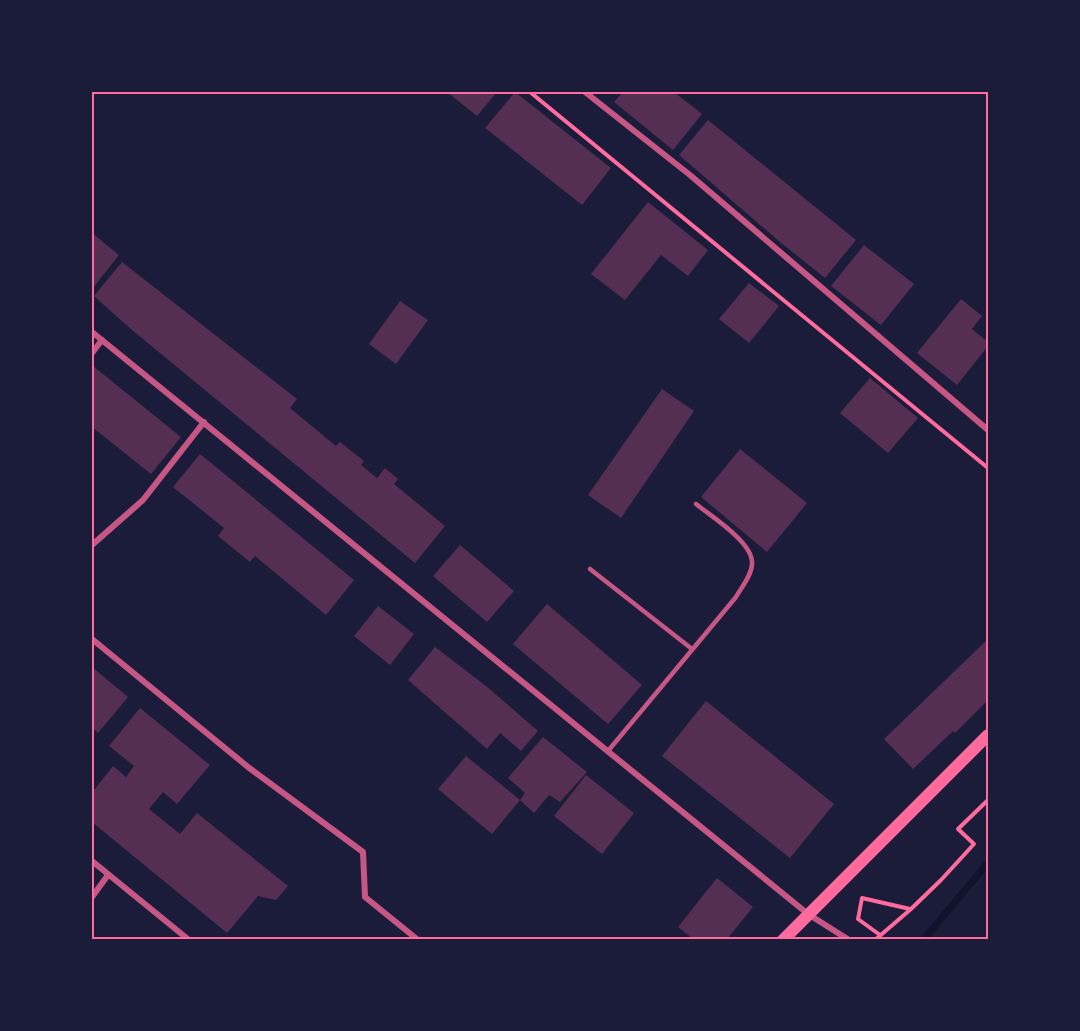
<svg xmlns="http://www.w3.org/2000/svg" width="1080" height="1031" font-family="'Roboto Condensed',sans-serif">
  <rect width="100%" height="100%" fill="#1b1b3a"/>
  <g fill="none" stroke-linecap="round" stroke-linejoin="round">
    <polyline stroke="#12122b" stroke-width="7" points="923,940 988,863"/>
  </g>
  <g fill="#542f53">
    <polygon points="447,92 497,92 477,116"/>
    <polygon points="515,92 611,168 582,205 485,128"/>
    <polygon points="623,92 674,92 702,114 673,150 614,102"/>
    <polygon points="708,120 856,240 825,278 780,242 679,155"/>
    <polygon points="648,202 708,250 688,276 661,255 625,300 591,274"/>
    <polygon points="92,233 119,255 92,289"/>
    <polygon points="864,245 914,284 881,325 831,286"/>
    <polygon points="122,262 297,399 290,408 336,446 340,442 364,461 361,465 377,478 385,468 398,479 394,484 445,526 415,563 132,330 94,296"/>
    <polygon points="749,283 779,306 749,343 719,319"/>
    <polygon points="961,299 982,316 972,329 988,342 988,346 957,385 917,353"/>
    <polygon points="400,301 428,320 396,364 369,344"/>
    <polygon points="93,366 181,437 151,474 92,427 92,367"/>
    <polygon points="870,378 918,418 888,453 840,413"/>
    <polygon points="662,389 694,411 621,518 588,495"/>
    <polygon points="740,449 807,503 767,552 701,497"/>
    <polygon points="200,454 354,580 326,615 255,556 250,562 218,536 224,528 173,487"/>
    <polygon points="460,545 514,591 487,622 433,576"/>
    <polygon points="547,604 642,685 608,724 513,644"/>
    <polygon points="378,606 414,634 390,665 354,636"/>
    <polygon points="988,639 988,700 955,733 953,731 913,769 884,739"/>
    <polygon points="435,647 486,686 538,731 521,751 500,733 487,749 408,680"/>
    <polygon points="92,667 128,697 98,733 92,727"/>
    <polygon points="706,701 834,804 790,858 662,756"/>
    <polygon points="140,708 210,765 177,804 163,792 149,809 180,834 197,813 288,886 276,900 258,896 227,933 92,822 92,786 95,789 113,766 126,777 134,766 109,746"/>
    <polygon points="543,737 587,772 560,802 549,795 534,813 520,800 525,793 508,778"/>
    <polygon points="466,756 520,800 492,834 438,789"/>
    <polygon points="586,775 634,813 602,854 554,816"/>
    <polygon points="717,878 753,907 727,939 693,939 678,927"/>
  </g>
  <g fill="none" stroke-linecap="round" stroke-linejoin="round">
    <g stroke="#ff6b9d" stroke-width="4">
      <polyline points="530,92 988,468"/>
      <polyline points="880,935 858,919 862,898 910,909"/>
      <polyline points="875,940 911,909 941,880 974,844 958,829 988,800"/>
    </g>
    <g stroke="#c65784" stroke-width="4.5">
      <polyline points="590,569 692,649"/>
      <path d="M608,751L736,597C741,588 752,575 752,564C754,543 712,517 696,504"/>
    </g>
    <g stroke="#c65784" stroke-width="6">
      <polyline points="585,92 690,175 988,430"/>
      <polyline points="92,332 808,914 849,940"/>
      <polyline points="92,353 102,340"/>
      <polyline points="92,545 143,500 204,422"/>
      <polyline points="92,639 248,767 363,852 365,897 418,940"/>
      <polyline points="92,861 189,940"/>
      <polyline points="92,897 108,875"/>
    </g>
    <polyline stroke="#ff6b9d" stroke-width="12" points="783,940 988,735"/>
  </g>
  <rect width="1080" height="1031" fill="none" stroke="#1b1b3a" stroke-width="186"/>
  <rect x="93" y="93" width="894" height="845" fill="none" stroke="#ff6b9d" stroke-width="2"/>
</svg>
